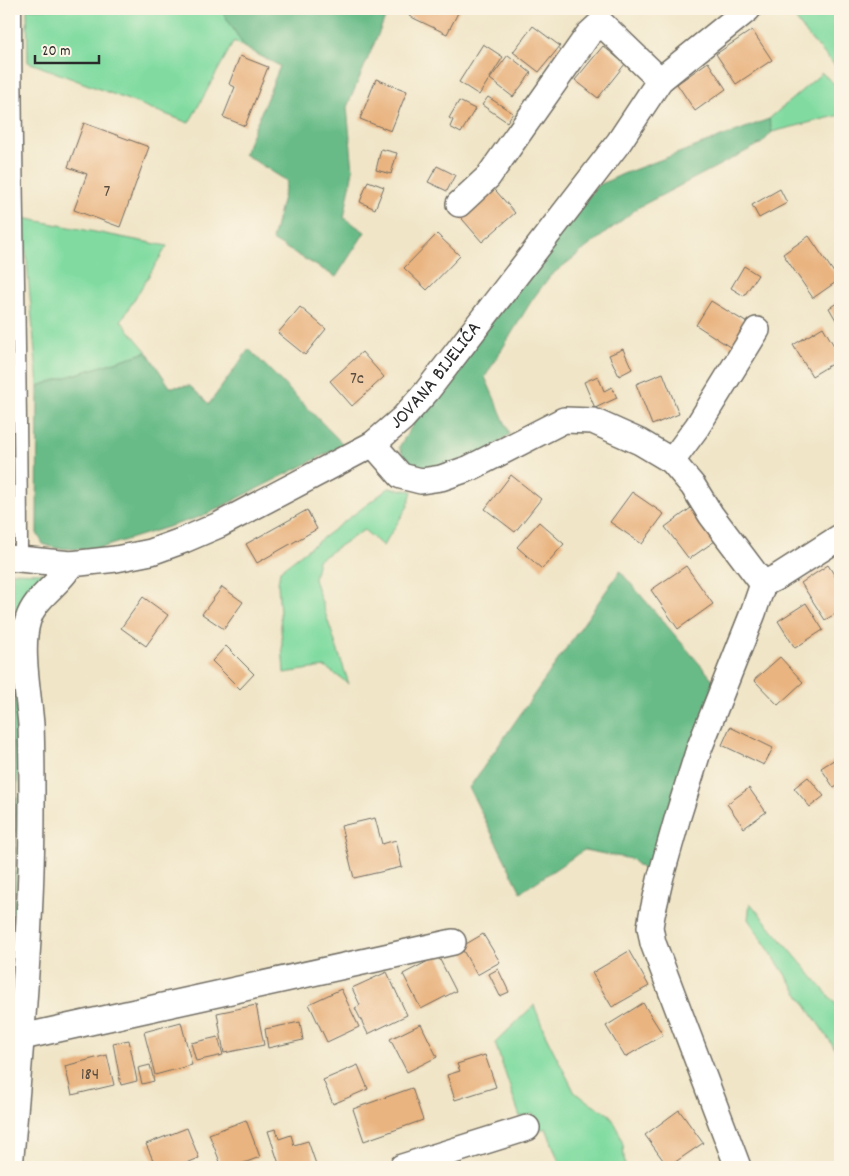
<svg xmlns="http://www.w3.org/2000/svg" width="849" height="1176" font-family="Dekko,sans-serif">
  <rect width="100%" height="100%" fill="#fcf5e5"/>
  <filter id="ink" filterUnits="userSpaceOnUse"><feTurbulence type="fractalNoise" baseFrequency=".02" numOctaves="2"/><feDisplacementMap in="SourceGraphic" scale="10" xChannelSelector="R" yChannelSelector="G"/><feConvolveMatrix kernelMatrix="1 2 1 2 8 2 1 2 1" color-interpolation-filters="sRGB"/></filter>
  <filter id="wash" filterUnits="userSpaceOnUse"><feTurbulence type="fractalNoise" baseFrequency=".0096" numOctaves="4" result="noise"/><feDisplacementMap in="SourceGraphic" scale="20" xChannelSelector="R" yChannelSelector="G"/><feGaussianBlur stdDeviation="1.12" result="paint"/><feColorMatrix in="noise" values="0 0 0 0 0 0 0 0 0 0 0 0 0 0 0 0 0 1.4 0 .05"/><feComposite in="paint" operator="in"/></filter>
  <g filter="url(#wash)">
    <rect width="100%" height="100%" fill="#f0e5c7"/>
    <g fill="#81dba1" stroke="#568366">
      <polygon points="27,9 221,9 245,48 234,41 189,123 28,62"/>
      <polygon points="788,9 840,9 840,71 808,36"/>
      <polygon points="822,73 840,89 840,115 772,132 769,119"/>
      <polygon points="23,218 167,246 121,321 147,352 38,386"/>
      <polygon points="9,254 10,275 11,535 9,540"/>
      <polygon points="389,488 412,491 408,506 383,546 364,530 318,560 314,579 349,684 325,667 284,673 278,584 280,570"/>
      <polygon points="9,572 42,573 47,581 16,616 10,629 12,662 9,662"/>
      <polygon points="750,903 840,1009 840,1056 748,919"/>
      <polygon points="534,1005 546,1036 575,1093 610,1115 618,1129 623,1145 625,1167 561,1167 546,1128 539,1130 533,1114 520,1117 495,1043"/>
    </g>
    <g fill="#68bb87" stroke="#4a7359">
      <polygon points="221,9 389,9 347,107 353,170 344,218 365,232 336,277 272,240 287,181 244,154 280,66 245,48"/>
      <polygon points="769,119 772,132 762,143 639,207 550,276 532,300 485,377 510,434 482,455 431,470 416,466 404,457 399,447 417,418 597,186 623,174"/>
      <polygon points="249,349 344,445 203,516 94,550 55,548 43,544 37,533 38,386 147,352 170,387 190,386 209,404"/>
      <polygon points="620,571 715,682 648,874 631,859 584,850 521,892 469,788"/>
      <polygon points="9,662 12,662 19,728 13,994 9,1033"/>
    </g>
    <g id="blocks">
      <g fill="#e9b480">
        <polygon points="413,9 460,9 447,34 409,16"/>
        <polygon points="533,26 560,46 539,72 513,52"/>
        <polygon points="752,30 772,60 736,84 716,54"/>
        <polygon points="483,44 503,57 479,95 459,82"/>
        <polygon points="603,46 625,64 598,98 575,80"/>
        <polygon points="508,55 531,73 513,97 490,79"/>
        <polygon points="240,56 268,67 245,126 223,117 235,87 229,84"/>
        <polygon points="708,62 726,89 695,111 677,84"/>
        <polygon points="376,79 407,91 391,131 360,119"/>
        <polygon points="488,97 513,113 507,122 482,105"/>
        <polygon points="459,101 475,109 461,133 450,127 453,120 449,118"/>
        <polygon points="84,123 149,147 120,227 74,210 87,174 68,167"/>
        <polygon points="381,149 397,153 391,174 376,170"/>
        <polygon points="437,166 455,175 447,191 428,182"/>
        <polygon points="368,181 384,187 375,209 360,202"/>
        <polygon points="490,184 515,213 482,242 457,213"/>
        <polygon points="780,189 787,203 759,218 752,205"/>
        <polygon points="437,234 460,256 427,290 404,268"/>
        <polygon points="809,236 839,280 813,298 783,254"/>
        <polygon points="744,266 758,275 744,296 731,288"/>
        <polygon points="711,301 749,324 733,349 696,325"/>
        <polygon points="840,301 840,327 829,308"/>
        <polygon points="300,307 326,329 305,355 278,333"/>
        <polygon points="823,327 840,356 840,359 812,376 793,345"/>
        <polygon points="623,349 632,369 619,376 609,355"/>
        <polygon points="362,352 384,377 352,406 330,381"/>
        <polygon points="663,373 679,414 652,425 636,384"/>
        <polygon points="598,376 604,391 612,387 617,398 595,408 584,382"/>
        <polygon points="511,475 541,499 515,532 485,509"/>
        <polygon points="632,492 664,514 642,544 610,522"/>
        <polygon points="691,508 715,541 689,559 665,527"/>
        <polygon points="307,510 317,529 257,563 246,544"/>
        <polygon points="539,522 564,544 542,569 517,547"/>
        <polygon points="828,565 840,584 840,611 825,620 801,583"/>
        <polygon points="686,566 713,604 678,629 651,590"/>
        <polygon points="222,587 243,602 224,629 202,614"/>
        <polygon points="143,597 168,615 146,646 121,628"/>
        <polygon points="806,603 823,630 795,648 778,621"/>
        <polygon points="226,646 254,674 240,689 212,661"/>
        <polygon points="780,657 803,682 778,705 754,680"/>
        <polygon points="730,727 773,748 764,765 722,745"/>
        <polygon points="840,756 840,784 834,788 821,768"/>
        <polygon points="808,777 824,796 810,807 794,788"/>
        <polygon points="749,788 766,812 744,828 727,804"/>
        <polygon points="375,818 382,844 396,840 402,867 354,878 341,826"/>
        <polygon points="483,934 500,962 477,975 461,947"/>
        <polygon points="629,951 649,986 612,1007 592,973"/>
        <polygon points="438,956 456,991 421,1009 403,974"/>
        <polygon points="498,969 509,992 500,996 489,974"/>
        <polygon points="387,972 407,1015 368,1034 355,1008 360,1005 352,988"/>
        <polygon points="341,989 359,1027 327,1042 309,1004"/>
        <polygon points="643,1003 663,1035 625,1057 606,1026"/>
        <polygon points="256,1005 264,1045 224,1053 217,1013"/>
        <polygon points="181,1022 192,1065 155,1075 144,1032"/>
        <polygon points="300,1022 303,1040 268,1048 265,1029"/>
        <polygon points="421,1024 437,1057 407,1072 390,1039"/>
        <polygon points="218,1037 223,1055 196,1061 191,1043"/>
        <polygon points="129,1040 137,1081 121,1085 113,1043"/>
        <polygon points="107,1055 114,1085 72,1095 65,1066"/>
        <polygon points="485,1055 496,1087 455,1100 447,1075 460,1071 457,1064"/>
        <polygon points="150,1065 154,1081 142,1084 138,1068"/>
        <polygon points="358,1065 368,1089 333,1104 323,1080"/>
        <polygon points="412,1088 423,1120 364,1141 353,1109"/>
        <polygon points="679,1110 703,1143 668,1167 645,1135"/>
        <polygon points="246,1120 260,1157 233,1167 222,1167 209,1134"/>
        <polygon points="187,1128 199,1158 177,1167 156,1167 146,1144"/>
        <polygon points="276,1129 279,1139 291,1135 294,1145 308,1141 317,1167 280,1167 268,1131"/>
      </g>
    </g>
  </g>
  <g filter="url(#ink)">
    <use href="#blocks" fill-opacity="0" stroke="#706c62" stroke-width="1"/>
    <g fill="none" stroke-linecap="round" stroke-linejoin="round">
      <defs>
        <path id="service" d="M15,9C15,192 21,375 21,559"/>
        <g id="minor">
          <polyline points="459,204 488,177 588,35 601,23 660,80"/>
          <polyline points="373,444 401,476 421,481 441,478 470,468 564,420 593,421 640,442 672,461 693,486 711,515 763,584 779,576 840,537"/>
          <polyline points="672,461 697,427 757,330"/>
          <path id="s1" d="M9,558L71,564L116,559L151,552L184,540L219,525L373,444L403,418L427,391L619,142L660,80L748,9"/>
          <polyline points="22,1037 453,942"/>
          <path d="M10,1167C21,1047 32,926 32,805C32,778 32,751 31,725C29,695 19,648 28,620C35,596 60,585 71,564"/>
          <polyline points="402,1167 527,1128"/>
          <polyline points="738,1167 653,943 650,927 652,915 661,876 678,816 699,749 753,613 763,584"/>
        </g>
      </defs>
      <use href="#service" stroke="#706c62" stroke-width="15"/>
      <use href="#minor" stroke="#706c62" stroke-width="28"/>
      <use href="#service" stroke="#fff" stroke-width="12"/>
      <use href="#minor" stroke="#fff" stroke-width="25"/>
    </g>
  </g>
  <g text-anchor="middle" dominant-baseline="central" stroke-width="4" stroke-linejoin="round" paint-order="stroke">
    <g font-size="18" fill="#5a4d40">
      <text x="107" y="192">7</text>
      <text x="357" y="379">7c</text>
      <text x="90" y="1075">184</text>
    </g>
    <g font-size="20" fill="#2b2b2b" stroke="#fcf5e5">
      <text stroke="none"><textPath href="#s1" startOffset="484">JOVANA BIJELIĆA</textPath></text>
    </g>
  </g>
  <rect width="849" height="1176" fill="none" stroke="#fcf5e5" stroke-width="30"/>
  <path d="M35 55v8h64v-8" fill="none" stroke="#2b2b2b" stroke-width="2.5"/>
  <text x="42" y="55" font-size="15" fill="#2b2b2b" stroke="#fcf5e5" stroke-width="4" paint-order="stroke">20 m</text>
</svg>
